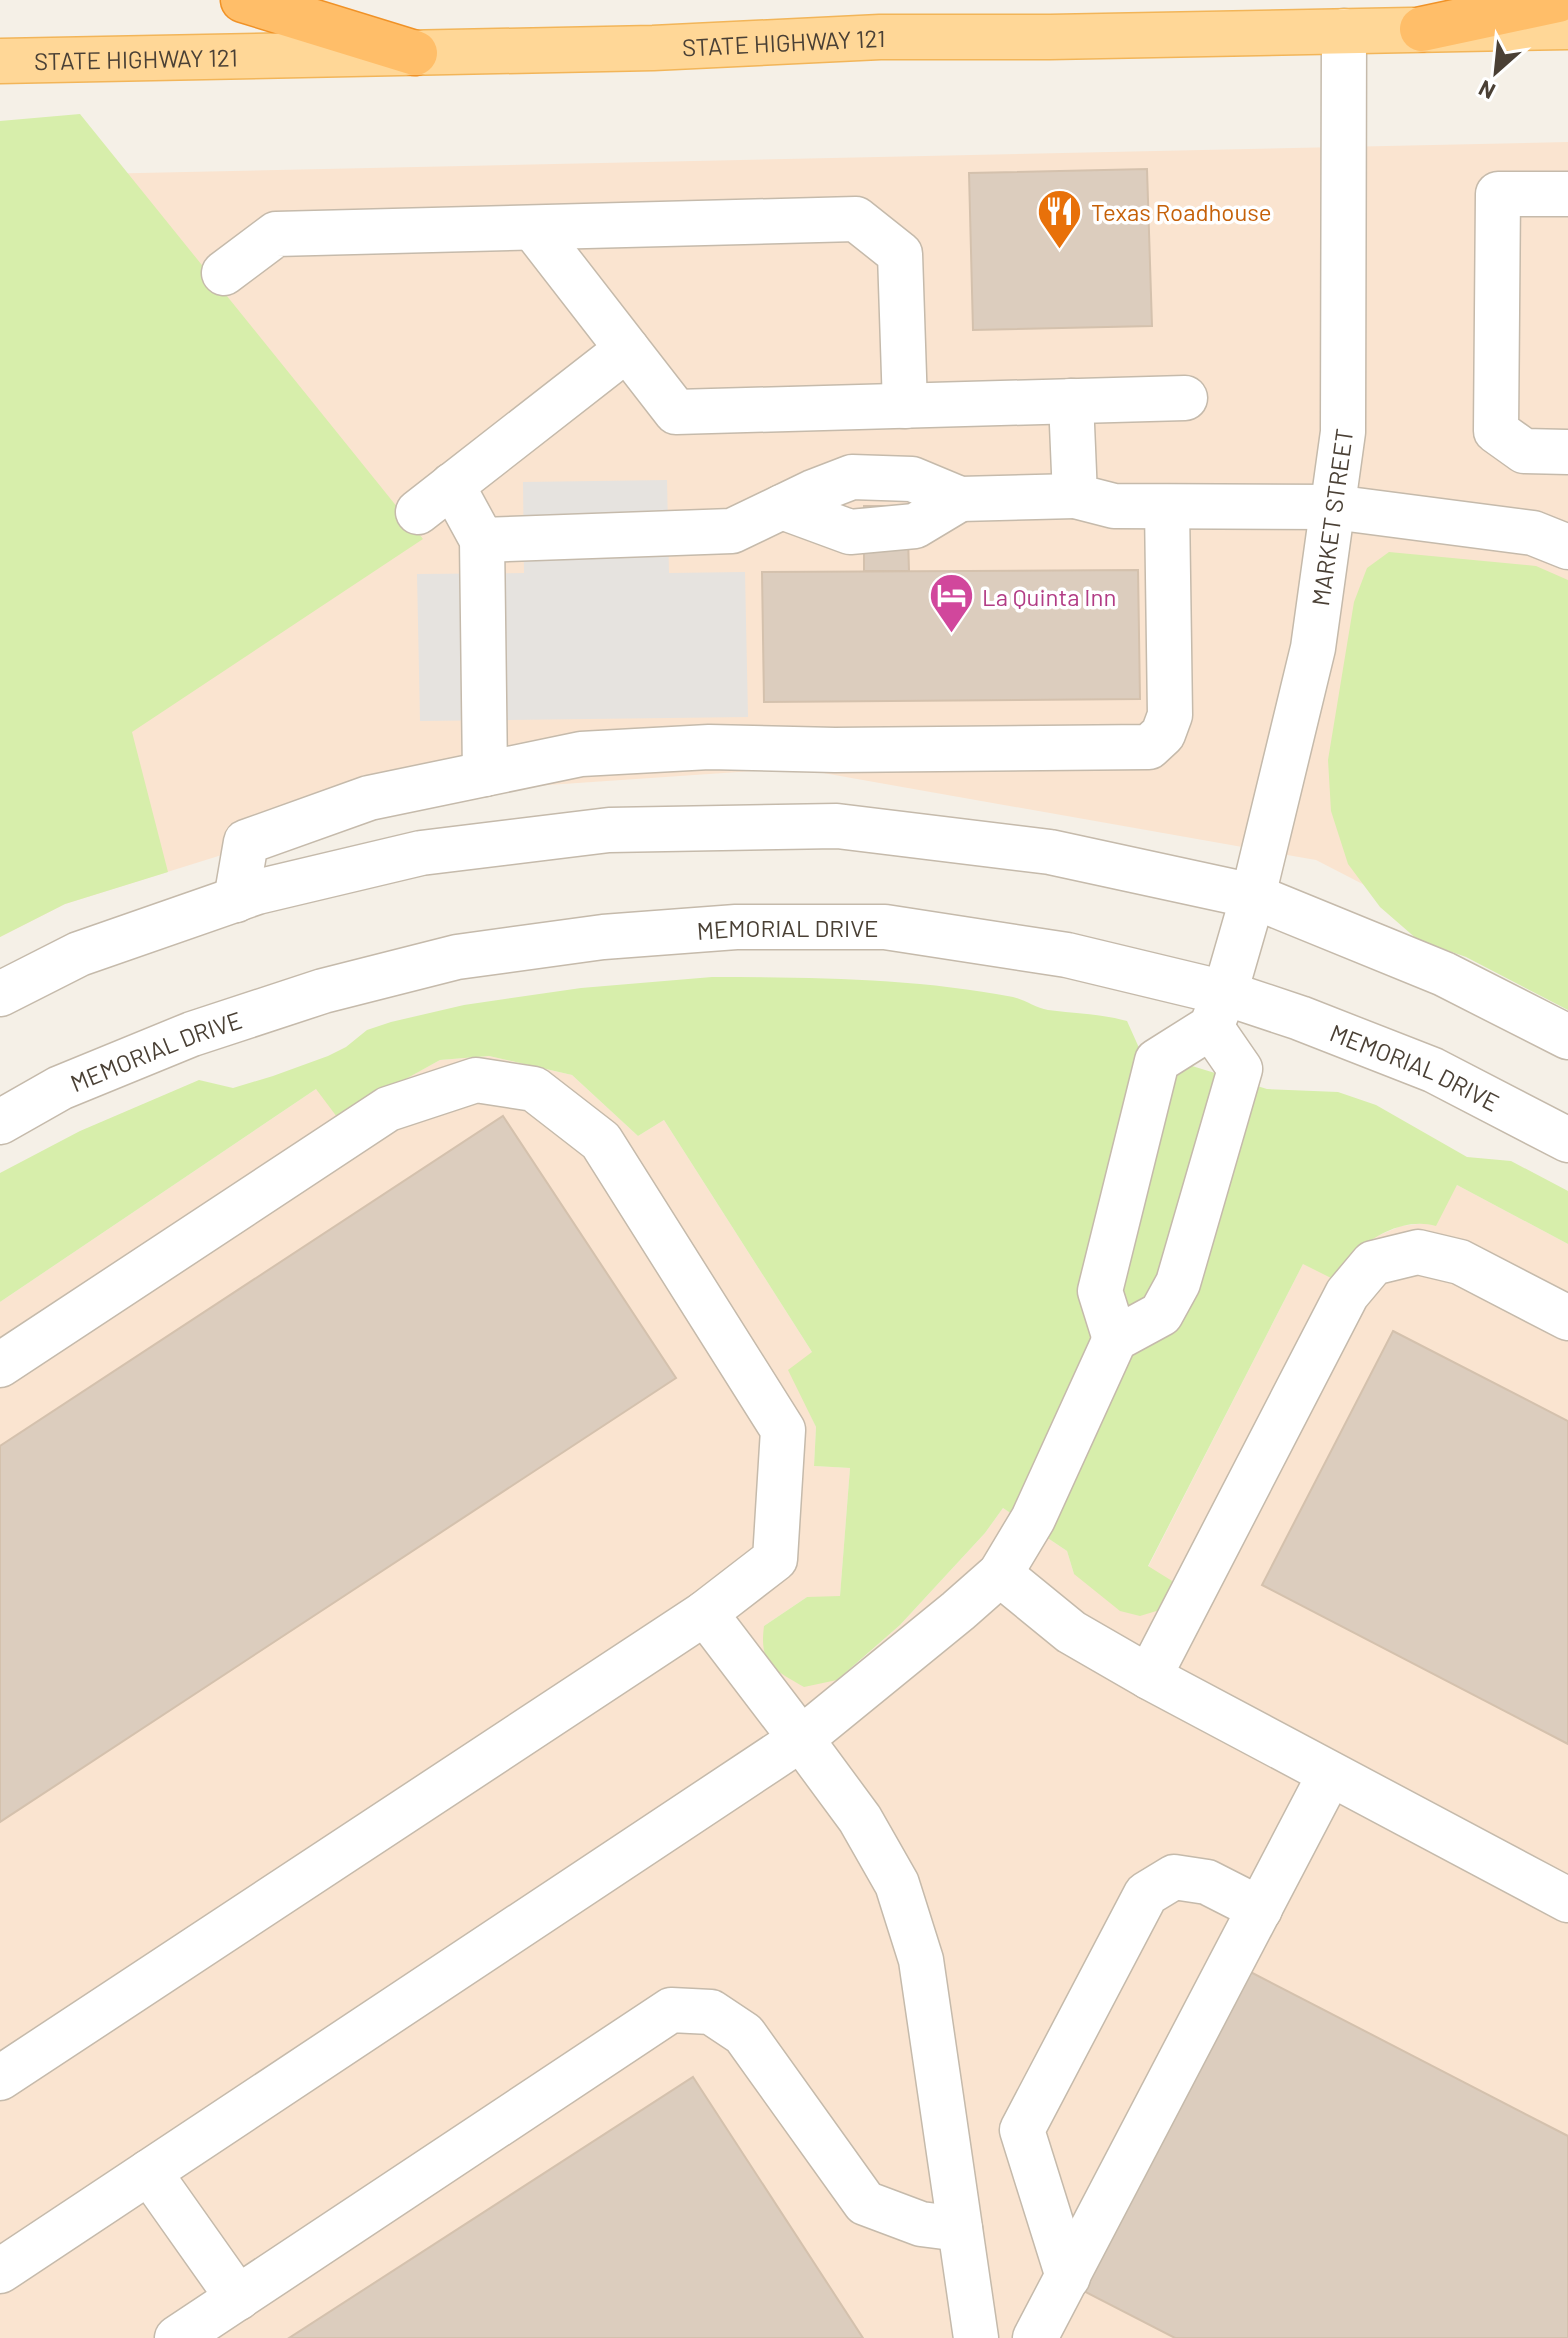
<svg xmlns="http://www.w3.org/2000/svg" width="1568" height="2338" font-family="Barlow,sans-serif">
  <rect width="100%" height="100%" fill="#f5f0e7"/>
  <g fill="#fae4d0">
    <polygon points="1568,142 1568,990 1316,860 795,768 417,794 65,904 0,937 0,176"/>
    <polygon points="489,1056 572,1075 638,1136 664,1120 812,1352 809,1412 816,1427 814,1466 850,1468 840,1597 807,1597 764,1626 838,1680 900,1625 985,1533 1003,1508 1067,1551 1074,1574 1148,1567 1303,1264 1353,1254 1375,1237 1401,1226 1426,1223 1457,1185 1568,1244 1568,2338 0,2338 0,1302 316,1089 383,1091 440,1060"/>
  </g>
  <g fill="#d7eeab">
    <polygon points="80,114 423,539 132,732 168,872 65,904 0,937 0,121"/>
    <polygon points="1389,552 1536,566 1568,580 1568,1010 1466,957 1418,940 1380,907 1348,864 1331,811 1328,760 1354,602 1367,568"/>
    <path d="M712,977C812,977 915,978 1013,997C1025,1000 1036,1008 1048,1010C1077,1014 1097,1013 1127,1021L1140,1050L1267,1089L1338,1092L1376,1105L1467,1157L1511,1161L1568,1191V1244L1457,1185L1436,1226C1408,1218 1377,1233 1356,1252C1344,1263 1348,1270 1331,1278L1303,1264L1148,1566L1177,1584L1163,1609L1140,1616L1120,1611L1074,1574L1067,1551L1003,1508L985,1533L900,1625L837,1680L804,1687C773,1669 759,1664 764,1626L807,1597L840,1596L850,1468L814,1466L816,1427L788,1370L812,1352L664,1120L638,1136L572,1075L489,1056L440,1060L337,1117L316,1089L0,1302V1173L80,1131L199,1080L233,1088L273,1076L328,1056L346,1047L367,1030L391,1022L464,1005L581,988Z"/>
  </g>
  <polygon fill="#e6e3df" points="667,480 669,573 745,572 748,717 420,721 417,574 524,573 523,482"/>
  <g fill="#dccdbe" stroke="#d4c1ad" stroke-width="2">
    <polygon points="1147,169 1152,326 973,330 969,173"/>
    <polygon points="864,506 907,506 909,571 864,571"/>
    <polygon points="1138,570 1140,699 764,702 762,572"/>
    <polygon points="503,1116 676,1378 0,1822 0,1446"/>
    <polygon points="1393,1331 1568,1421 1568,1744 1262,1585"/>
    <polygon points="1237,1965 1568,2136 1568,2338 1175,2338 1072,2285"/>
    <polygon points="693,2077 863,2338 289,2338"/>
  </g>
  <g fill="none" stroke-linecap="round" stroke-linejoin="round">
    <defs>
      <g id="minor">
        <polyline points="1568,194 1498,194 1496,431 1524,451 1568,452"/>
        <polyline points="534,229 676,412 1185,398"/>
        <polyline points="224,273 276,234 856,219 900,254 905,406"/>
        <polyline points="1071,401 1075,496 1114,506 1333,507 1533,533 1568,547"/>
        <polyline points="452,485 482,540 485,774"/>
        <polyline points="782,507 850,532 915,526 960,499"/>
        <polyline points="418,512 627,349"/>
        <polyline points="482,540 732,531 813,492 852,477 912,479 960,499 1075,496"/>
        <polyline points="236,900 246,842 369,798 581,754 709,747 835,750 1149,747 1163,734 1170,715 1167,507"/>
        <polyline points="0,994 79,954 257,892 421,853 609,830 837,826 1050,852 1253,896 1444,974 1568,1037"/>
        <path id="s1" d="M0,1122L60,1088L192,1034L323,991L457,957L603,937L736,927H885L1067,955L1225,993L1300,1018L1433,1070L1568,1140"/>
        <polyline points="1568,1318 1460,1262 1418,1252 1373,1263 1347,1294 1149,1677 1568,1900"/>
        <path id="s2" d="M1115,1339L1100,1291L1157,1061L1211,1027L1225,993L1253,896L1313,648L1343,432L1344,31"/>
        <polyline points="0,1365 388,1109 476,1080 534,1089 601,1141 783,1430 775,1559 705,1613 801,1739 0,2271"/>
        <polyline points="1000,1574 1071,1632 1149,1677"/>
        <polyline points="0,2078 705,1613"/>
        <polyline points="149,2172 238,2298"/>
        <polyline points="1068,2277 1022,2130 1146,1894 1174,1877 1207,1882 1260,1909"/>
        <polyline points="177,2338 671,2010 711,2012 744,2034 865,2203 921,2224 960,2229"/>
        <polyline points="976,2338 921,1960 897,1884 860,1819 801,1739 958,1611 1000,1574 1033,1519 1115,1339 1161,1314 1178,1283 1240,1069 1211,1027"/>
        <polyline points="1035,2338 1330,1774"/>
      </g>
      <g id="major">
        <path id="s3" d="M0,61L653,48L880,37H1050L1568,27"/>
      </g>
      <g id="highway">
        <polyline points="243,0 415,53"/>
        <polyline points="1422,29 1558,0"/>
      </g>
    </defs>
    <use href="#minor" stroke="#c5baab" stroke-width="47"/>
    <use href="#major" stroke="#f2b559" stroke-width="47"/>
    <use href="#highway" stroke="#f09227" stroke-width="47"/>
    <use href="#minor" stroke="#fff" stroke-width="44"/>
    <use href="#major" stroke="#ffd797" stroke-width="44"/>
    <use href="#highway" stroke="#ffbe69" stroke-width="44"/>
  </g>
  <defs>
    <symbol id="restaurant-pin" viewBox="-11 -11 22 30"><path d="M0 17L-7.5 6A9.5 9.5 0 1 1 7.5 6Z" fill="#e8710a" stroke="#fff"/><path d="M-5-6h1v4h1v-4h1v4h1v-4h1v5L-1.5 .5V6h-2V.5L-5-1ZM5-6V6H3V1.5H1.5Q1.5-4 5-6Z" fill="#fff"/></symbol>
    <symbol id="hotel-pin" viewBox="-11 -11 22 30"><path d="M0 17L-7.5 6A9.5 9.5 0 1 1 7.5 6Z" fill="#d1479c" stroke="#fff"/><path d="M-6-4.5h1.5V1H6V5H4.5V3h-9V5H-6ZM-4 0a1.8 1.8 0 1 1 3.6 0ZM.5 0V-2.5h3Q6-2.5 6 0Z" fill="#fff"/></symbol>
  </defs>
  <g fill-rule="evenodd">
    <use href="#restaurant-pin" x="1034" y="186" width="51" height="69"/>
    <use href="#hotel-pin" x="926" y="570" width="51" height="69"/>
  </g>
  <g text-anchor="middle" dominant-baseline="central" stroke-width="7" stroke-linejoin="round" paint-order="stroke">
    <g font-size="24" fill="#4a4035" stroke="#fff">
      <text stroke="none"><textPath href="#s3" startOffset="784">STATE HIGHWAY 121</textPath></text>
      <text stroke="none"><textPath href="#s3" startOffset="136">STATE HIGHWAY 121</textPath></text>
      <text stroke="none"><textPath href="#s2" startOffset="876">MARKET STREET</textPath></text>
      <text stroke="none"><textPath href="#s1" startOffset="820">MEMORIAL DRIVE</textPath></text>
      <text stroke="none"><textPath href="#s1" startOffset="172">MEMORIAL DRIVE</textPath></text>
      <text stroke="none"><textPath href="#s1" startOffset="1468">MEMORIAL DRIVE</textPath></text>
    </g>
    <g font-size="24" fill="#c56008" stroke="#fff" text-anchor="start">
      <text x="1091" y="211">Texas Roadhouse</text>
    </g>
    <g font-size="24" fill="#b23c85" stroke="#fff" text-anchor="start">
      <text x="982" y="596">La Quinta Inn</text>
    </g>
  </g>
  <g transform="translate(1496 72) rotate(207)" stroke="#ffffff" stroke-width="6" paint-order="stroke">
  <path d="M0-6L14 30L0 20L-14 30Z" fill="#4a4035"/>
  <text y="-12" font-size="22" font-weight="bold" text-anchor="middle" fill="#4a4035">N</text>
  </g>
</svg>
